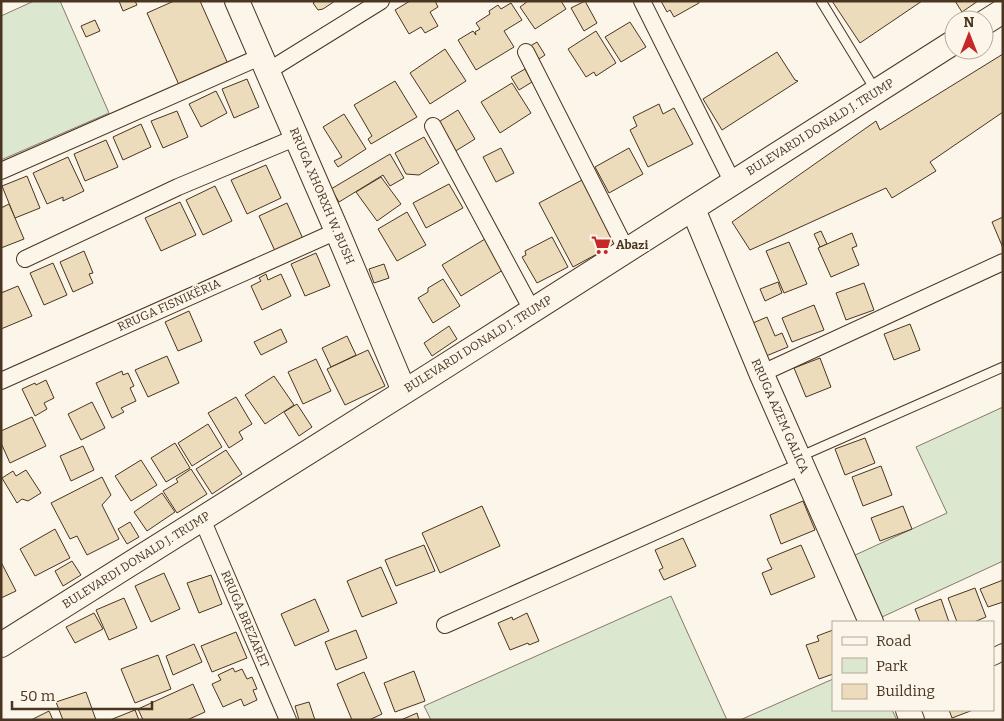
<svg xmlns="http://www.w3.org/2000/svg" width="1004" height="721" font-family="Bitter,serif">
  <rect width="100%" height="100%" fill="#fbf6e9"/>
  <g fill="#dce7d0" stroke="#887966">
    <polygon points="34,1 60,1 109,113 1,160 1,16"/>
    <polygon points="1003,407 1003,561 882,617 853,556 947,513 916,447"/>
    <polygon points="671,596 727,720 431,720 424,706"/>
    <polygon points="833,679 833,710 892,710 897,720 740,720"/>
  </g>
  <g fill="#ecdcbc" stroke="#4a3520">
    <polygon points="119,1 135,1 137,5 123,11"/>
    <polygon points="174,1 200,1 228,64 179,85 147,13"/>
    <polygon points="316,1 335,1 323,9 318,10 313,3"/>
    <polygon points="410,1 435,1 438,7 430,12 438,26 425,33 421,27 409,34 395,10"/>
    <polygon points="528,1 561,1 566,9 535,29 520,7"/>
    <polygon points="585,1 597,23 584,31 571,8"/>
    <polygon points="661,1 699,1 699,3 674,17 670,10 667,12"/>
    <polygon points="832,1 922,1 860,43"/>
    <polygon points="955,1 978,1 962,12"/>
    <polygon points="511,3 522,20 504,31 514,47 476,70 458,40 473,31 476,35 475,32 480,29 476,23 490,14 489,11 498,5 501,9"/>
    <polygon points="95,20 100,31 86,37 81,26"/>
    <polygon points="630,22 646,47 621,62 605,37"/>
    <polygon points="596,31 616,63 596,76 594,72 586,77 568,49"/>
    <polygon points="537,42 545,55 536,61 527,48"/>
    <polygon points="445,49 466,81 430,104 410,73"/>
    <polygon points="777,52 795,80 798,81 722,130 703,99"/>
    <polygon points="1003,54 1003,112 930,162 936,171 892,198 886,188 750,250 732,222 876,121 880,130"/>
    <polygon points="525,69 532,82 519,90 511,77"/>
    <polygon points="247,79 259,107 234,118 222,89"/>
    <polygon points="395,81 417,117 371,144 368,139 372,136 354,105"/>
    <polygon points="512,83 531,113 500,133 481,102"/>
    <polygon points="216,91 227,113 201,127 189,104"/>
    <polygon points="659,104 663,114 674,108 693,144 648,167 630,130 637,126 633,117"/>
    <polygon points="458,110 475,139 454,152 437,123"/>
    <polygon points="177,111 188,137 163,148 151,121"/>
    <polygon points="344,114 366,149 338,167 334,161 342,157 323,127"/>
    <polygon points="141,124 151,147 123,160 113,137"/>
    <polygon points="424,137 439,163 419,175 406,174 395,153"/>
    <polygon points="106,140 118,167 85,181 74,154"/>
    <polygon points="501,148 514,173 496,182 483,157"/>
    <polygon points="629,148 643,174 609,193 595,167"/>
    <polygon points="390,154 404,178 390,186 383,175 339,202 331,189"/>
    <polygon points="68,157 84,191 63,201 63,197 47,204 33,173"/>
    <polygon points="266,165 281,198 247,214 231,180"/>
    <polygon points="27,176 40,208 15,218 2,186"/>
    <polygon points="381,177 401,204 377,221 356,192"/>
    <polygon points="584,179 619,242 573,267 539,203"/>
    <polygon points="449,184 463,208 426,228 413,203"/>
    <polygon points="215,186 232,221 203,235 186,200"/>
    <polygon points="180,202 196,235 161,251 145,218"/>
    <polygon points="287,203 303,239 275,251 259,216"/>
    <polygon points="9,204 24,239 1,248 1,208"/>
    <polygon points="407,212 426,245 397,261 378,229"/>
    <polygon points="1003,217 1003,248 992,222"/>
    <polygon points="821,231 827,244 820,247 814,234"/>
    <polygon points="852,233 857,246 852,248 859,265 831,277 818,248"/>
    <polygon points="552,237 568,267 537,283 522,257 526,255 525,251"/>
    <polygon points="485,239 503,270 461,296 442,265"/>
    <polygon points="789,242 807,284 784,293 766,251"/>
    <polygon points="84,251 93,273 89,274 93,283 73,292 60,262"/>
    <polygon points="316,253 330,286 305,296 291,264"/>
    <polygon points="53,263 67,295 44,305 30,273"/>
    <polygon points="384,264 389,278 374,283 369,269"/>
    <polygon points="266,274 268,280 281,274 291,296 262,310 251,286 261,281 259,278"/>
    <polygon points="443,279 460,306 433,323 418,298 428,292 428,288"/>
    <polygon points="778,282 782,293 765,301 760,289"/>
    <polygon points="864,283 874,310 846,320 836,293"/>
    <polygon points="18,286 32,316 1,329 1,293"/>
    <polygon points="814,305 824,330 792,342 782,318"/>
    <polygon points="189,311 202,341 178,351 165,322"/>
    <polygon points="767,317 775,336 782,333 788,347 766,356 753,323"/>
    <polygon points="910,324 920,350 894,360 884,334"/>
    <polygon points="449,326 457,339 432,356 424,343"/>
    <polygon points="281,329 287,342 261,355 254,342"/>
    <polygon points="347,336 356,355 331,367 322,348"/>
    <polygon points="368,350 385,386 345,405 327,369"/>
    <polygon points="167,356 179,383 148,397 135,370"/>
    <polygon points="820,358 831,387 806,397 794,368"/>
    <polygon points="316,359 331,391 303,404 288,372"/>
    <polygon points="122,371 123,375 128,373 134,386 130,388 136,401 121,408 124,412 112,418 96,383"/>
    <polygon points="274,376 294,405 265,424 245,395"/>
    <polygon points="46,380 54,398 44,403 47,409 35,416 22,389 35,383 36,385"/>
    <polygon points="236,397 252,424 239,432 243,439 229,448 208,413"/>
    <polygon points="92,402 105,428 81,440 68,414"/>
    <polygon points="297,404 312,427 299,436 284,412"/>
    <polygon points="32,417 46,446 10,463 1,443 1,431"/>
    <polygon points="208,424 222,447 192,466 178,443"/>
    <polygon points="865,438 875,463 845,475 835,449"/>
    <polygon points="175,443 190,468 166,482 151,458"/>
    <polygon points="83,446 94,470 71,481 60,456"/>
    <polygon points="226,450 242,474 212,494 196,469"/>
    <polygon points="141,460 157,485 131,501 115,476"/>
    <polygon points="881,466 892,495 863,506 852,477"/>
    <polygon points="191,469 207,494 177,513 163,491 178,482 176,479"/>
    <polygon points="26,470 41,493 28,501 22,499 17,503 2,478 13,471 16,476"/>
    <polygon points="102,477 111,495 102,505 119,539 87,555 77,536 70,539 51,503"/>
    <polygon points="162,493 175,512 147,531 134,512"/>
    <polygon points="803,501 815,530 781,544 770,515"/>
    <polygon points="482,506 500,546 440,573 422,533"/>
    <polygon points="903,506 912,529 880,541 871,518"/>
    <polygon points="130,522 139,537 127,544 118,529"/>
    <polygon points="55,529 70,558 35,576 20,549"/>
    <polygon points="683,538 696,566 664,580 659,570 663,568 655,550"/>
    <polygon points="424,545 435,571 396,586 385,560"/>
    <polygon points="801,545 815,577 771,595 762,573 772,569 767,559"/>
    <polygon points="72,561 81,575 63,586 55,571"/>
    <polygon points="1,562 16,591 1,598"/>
    <polygon points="381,567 397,603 362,617 347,581"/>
    <polygon points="164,573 180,609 151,622 135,586"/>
    <polygon points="211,575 222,604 199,613 187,583"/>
    <polygon points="1003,580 1003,602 988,607 980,589"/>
    <polygon points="975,588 986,617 974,622 957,622 948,598"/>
    <polygon points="124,598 137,628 109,640 96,610"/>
    <polygon points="315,599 329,631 295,646 281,614"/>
    <polygon points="941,599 949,622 920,622 915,609"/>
    <polygon points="94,613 103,629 75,643 66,627"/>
    <polygon points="527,613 539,641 529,645 528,643 510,650 498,623 512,617 513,620"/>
    <polygon points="356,630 367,658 336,670 325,642"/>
    <polygon points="833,630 833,674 819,679 806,645 819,641 817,636"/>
    <polygon points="236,632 247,658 212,672 201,646"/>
    <polygon points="194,644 202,662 173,675 166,656"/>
    <polygon points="158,655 171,689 135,703 121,669"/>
    <polygon points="233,668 235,672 242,669 247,679 252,677 257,689 253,690 257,700 244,706 241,699 223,707 212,684 221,680 218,675"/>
    <polygon points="414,671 425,701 395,712 384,683"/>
    <polygon points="364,672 382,714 369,720 352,720 337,684"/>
    <polygon points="193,684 205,712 187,720 143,720 138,709"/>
    <polygon points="86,692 96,720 63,720 56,702"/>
    <polygon points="309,702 315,720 299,720 295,706"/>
    <polygon points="135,710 139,720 110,720"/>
    <polygon points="949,710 973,710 952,718"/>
    <polygon points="49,711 53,720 31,720"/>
    <polygon points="417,713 419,720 401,720"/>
  </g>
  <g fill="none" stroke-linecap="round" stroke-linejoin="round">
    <defs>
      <g id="lane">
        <polyline points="821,1 876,91"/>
        <polyline points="799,457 1003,367"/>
      </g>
      <g id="street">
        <polyline points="642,1 733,183"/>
        <polyline points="526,52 627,251"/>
        <polyline points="268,71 381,1"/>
        <polyline points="433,126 532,310"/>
        <polyline points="1,171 262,56"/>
        <polyline points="25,259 178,187 297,137"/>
        <polyline points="762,375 769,370 1003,262"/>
        <polyline points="1,381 337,231"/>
        <polyline points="202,519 288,720"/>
        <polyline points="445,625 802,466"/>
        <polyline points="993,657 1003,652"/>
      </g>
      <g id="secondary">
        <polyline points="237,1 337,231 404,391"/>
        <polyline points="984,23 1003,11"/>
        <polyline points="693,209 762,375 871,622"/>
        <polyline points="1,645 431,375 954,42"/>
        <polyline points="908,710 912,720"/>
      </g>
    </defs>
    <use href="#lane" stroke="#4a3520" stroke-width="11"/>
    <use href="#street" stroke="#4a3520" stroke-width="18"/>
    <use href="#secondary" stroke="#4a3520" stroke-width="26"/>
    <use href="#lane" stroke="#fbf6e9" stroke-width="9"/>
    <use href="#street" stroke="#fbf6e9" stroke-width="16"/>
    <use href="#secondary" stroke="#fbf6e9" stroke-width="24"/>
  </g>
  <defs>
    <symbol id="supermarket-bare" viewBox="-9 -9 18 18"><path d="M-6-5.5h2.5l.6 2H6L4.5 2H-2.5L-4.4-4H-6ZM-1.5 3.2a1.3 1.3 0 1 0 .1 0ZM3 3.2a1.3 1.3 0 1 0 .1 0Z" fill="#c62828" stroke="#fbf6e9" stroke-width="2.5" paint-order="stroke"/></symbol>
  </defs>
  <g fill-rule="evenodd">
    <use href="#supermarket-bare" x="587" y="231" width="28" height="28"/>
  </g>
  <g text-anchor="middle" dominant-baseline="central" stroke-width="4" stroke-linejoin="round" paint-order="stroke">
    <g font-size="12" fill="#4a3520" stroke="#fbf6e9">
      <text transform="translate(820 127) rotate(-32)">BULEVARDI DONALD J. TRUMP</text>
      <text transform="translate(322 196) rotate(67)">RRUGA XHORXH W. BUSH</text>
      <text transform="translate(169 305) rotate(-24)">RRUGA FISNIKËRIA</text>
      <text transform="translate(478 344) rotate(-32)">BULEVARDI DONALD J. TRUMP</text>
      <text transform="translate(780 416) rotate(66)">RRUGA AZEM GALICA</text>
      <text transform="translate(136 560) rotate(-32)">BULEVARDI DONALD J. TRUMP</text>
      <text transform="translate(245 619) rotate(67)">RRUGA BREZARET</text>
    </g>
    <g font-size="12" font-weight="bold" fill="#4a3520" stroke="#fbf6e9" text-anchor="start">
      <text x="616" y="245">Abazi</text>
    </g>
  </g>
  <rect width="1004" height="721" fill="none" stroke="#4a3520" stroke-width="5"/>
  <rect x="832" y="621" width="162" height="90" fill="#fbf6e9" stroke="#b4a999"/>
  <rect x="842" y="637" width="25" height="8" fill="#fbf6e9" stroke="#b4a999"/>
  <text x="876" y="646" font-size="15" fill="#4a3520">Road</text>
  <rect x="842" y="658" width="25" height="15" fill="#dce7d0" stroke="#b4a999"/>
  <text x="876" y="671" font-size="15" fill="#4a3520">Park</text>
  <rect x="842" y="684" width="25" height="15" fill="#ecdcbc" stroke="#b4a999"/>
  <text x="876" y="696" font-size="15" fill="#4a3520">Building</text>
  <g transform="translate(969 35)"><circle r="24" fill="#fbf6e9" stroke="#b4a999"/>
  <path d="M0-4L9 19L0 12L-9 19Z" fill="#c62828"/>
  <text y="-8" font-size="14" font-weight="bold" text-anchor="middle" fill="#4a3520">N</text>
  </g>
  <path d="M12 701v8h140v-8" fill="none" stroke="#4a3520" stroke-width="2.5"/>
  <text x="20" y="701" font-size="15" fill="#4a3520" stroke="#fbf6e9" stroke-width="4" paint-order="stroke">50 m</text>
</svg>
